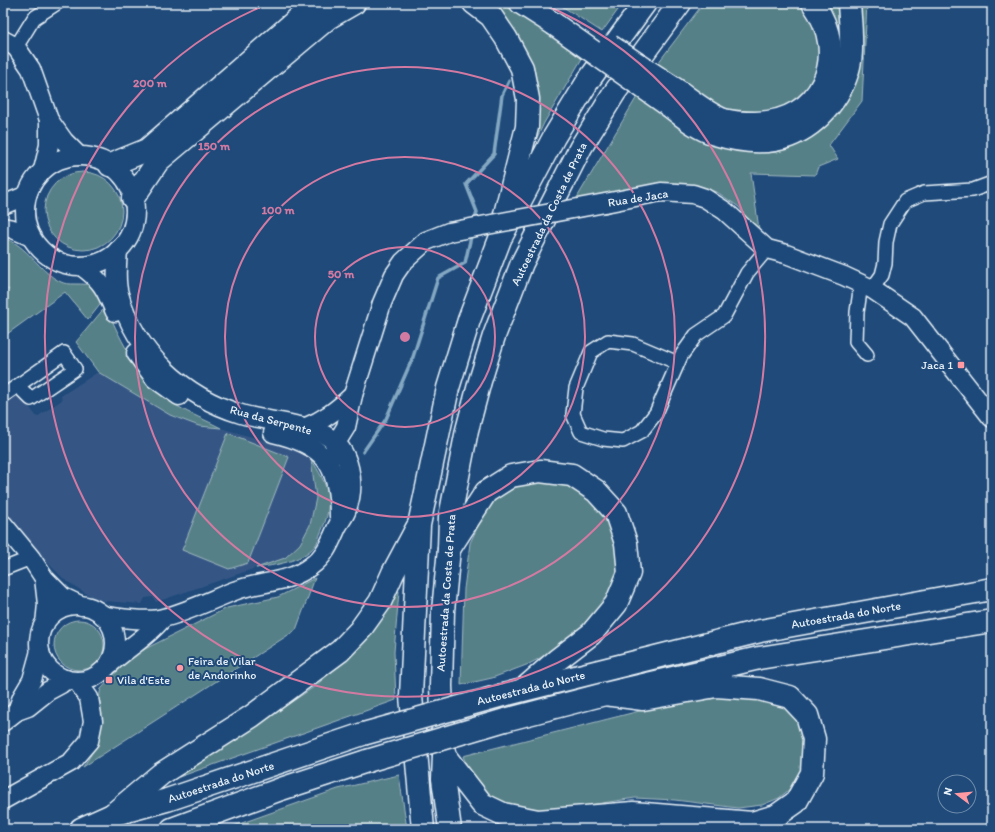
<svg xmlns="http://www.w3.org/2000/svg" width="995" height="832" font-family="Itim,sans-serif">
  <rect width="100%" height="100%" fill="#1f4a7a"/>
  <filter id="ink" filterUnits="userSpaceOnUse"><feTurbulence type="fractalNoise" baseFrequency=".025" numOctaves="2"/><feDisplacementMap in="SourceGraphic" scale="8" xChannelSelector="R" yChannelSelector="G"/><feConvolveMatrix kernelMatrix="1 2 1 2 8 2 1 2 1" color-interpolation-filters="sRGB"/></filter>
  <g filter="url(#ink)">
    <polygon fill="#355785" points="98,372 170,415 199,426 221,428 299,451 311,459 316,498 310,525 300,544 285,558 156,602 153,597 145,598 142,604 105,601 90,596 65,580 44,559 3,508 3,404 14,396 21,396 37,417 62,400 61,396"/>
    <g fill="#578087" stroke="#a0b8c0">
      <path d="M482,3C519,3 554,35 584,55L544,123L521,172L533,117Z"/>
      <polygon points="557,3 623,3 602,32"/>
      <polygon points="706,3 805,3 823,36 820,77 795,104 758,118 713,106 655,67 699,9"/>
      <polygon points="825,3 841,3 842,43 835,19"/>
      <polygon points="857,3 867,3 862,101 829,145 838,159 818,167 815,175 751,173 760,236 739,207 717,192 692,186 575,201 638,95 677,123 833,117 850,95 858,55"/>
      <circle cx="83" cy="211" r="39"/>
      <path d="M3,238C27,244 39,272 61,282C68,286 83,282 94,286L103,301L88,320L65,292L3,337V297L9,289L3,290Z"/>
      <path d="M106,306C121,343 142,383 177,406C190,414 206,420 221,428L199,426L170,415L98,372L76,342Z"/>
      <polygon points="228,433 289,457 248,563 229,569 182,550"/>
      <path d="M311,459C328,485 335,502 321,532C319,536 318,543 315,546C301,562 275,565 256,568L285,558L300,544L310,525L316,498Z"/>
      <polygon points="532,481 563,481 602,506 619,536 618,581 607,601 587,627 564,645 529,664 492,678 461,685 464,589 470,543 488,505 508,490"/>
      <path d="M315,578L296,630L83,767C97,746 102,737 101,711C101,703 98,697 101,689L131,656L227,608L278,597Z"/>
      <polygon points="399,591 394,652 396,700 179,777 314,687 356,651 381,619 396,592"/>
      <circle cx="79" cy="645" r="25"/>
      <polygon points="723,695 783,703 799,721 806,737 804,762 796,784 779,798 762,805 738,808 675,800 635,798 537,813 493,803 468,769 463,756 659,706"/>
      <polygon points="399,775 407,829 225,829 338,789"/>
    </g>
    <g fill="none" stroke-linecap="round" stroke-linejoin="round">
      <g stroke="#84a8c2" stroke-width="3.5">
        <polyline points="474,223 477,212 466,184 494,154 502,95 509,81"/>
        <polyline points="363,452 386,419 413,357 438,278 465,263 472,232"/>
      </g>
      <defs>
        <g id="street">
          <polyline points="16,47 34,18 57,3"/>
          <polyline points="861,284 857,312 856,342 867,355"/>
          <polyline points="872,289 882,275 885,263 886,242 890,224 905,201 924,193 973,190 992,183"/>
          <polyline points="678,363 633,344 608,341 591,352 576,388 573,414 581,432 603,439 623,441 642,431 656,413 681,356 696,335 724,316 747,273 767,249"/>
          <polyline points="3,396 64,353 75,369 31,399 18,386"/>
          <polyline points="3,569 31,558"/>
        </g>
        <g id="secondary">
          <polyline points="3,40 16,47 31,69 49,120 64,141 79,156"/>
          <circle cx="80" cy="211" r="55"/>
          <polyline points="43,170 49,145 49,120"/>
          <polyline points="605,203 661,192 693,194 705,198 725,211 767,249 786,254 844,276 872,289 913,317 992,418"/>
          <polyline points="3,205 27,195"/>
          <polyline points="3,227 13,229 31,237"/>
          <path d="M81,266C102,281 105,288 115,312"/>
          <polyline points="136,353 155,379 179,396"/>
          <path d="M304,428C324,420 337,410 353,395"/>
          <path d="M273,433C325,445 339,464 339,517"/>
          <polyline points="333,455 336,443 346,427 353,395 382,303 394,275 403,262 426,241 449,232"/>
          <polyline points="3,524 31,558 44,578 63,597 82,606"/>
          <polyline points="44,578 47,604 45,624"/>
          <circle cx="77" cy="643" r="38"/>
          <path d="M102,615C116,618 150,622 163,618C187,612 211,600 234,591C259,581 288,584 311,566C325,556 330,543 337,527C340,521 345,516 347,509C356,485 351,450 327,436C301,422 268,422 241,414C184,397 135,352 119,294C115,281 117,264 118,250"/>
          <path d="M110,664C127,648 148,637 162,619"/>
          <polyline points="17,711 22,697 32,680 40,651"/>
          <polyline points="3,722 17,711 28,707 48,691 61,684 66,679"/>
          <polyline points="3,800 71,762 89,741 93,721 89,698 77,681"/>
        </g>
        <g id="highway">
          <polyline points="474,3 491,16 506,38 522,68 528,99 527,127 505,214"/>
          <polyline points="521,3 554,24"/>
          <path d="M681,93C694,102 709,115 724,120C734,123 744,123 755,123C822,123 851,56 813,3"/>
          <path d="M671,107C684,117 698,129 715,134C738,141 766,145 789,136C820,124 845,92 850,61C853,42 850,22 849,3"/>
          <polyline points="110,165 147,150 316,3"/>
          <polyline points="133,198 158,161 328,18 354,3"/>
          <polyline points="449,549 486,492 511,476 540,471 572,475 596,491 616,513 626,543 629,573 616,604 591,634 557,660 525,688"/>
          <polyline points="503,695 760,631 992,589"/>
          <polyline points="505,720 605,694 759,658 992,621"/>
          <polyline points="444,755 482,804 503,814 538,821 633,813 752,823 776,816 796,802 812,773 814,739 807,715 790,697 759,689 716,686 643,699 605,694"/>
          <polyline points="112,815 161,774 252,716 340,651 360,630 380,602 393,573 417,528"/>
          <polyline points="81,829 112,815 167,800 363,734"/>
          <polyline points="172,829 281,789 367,761"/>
          <polyline points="423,829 411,696 419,525 448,388 469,320 500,239 554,137 588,81 645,3"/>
          <polyline points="450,829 443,779 444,755 441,686 443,611 449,549 450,517 467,430 480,381 494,336 522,263 581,147 615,92 680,3"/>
        </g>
      </defs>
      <use href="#street" stroke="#e8f1f8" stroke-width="16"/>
      <use href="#secondary" stroke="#e8f1f8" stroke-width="21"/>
      <use href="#highway" stroke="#e8f1f8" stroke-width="25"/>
      <use href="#street" stroke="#1f4a7a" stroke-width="13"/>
      <use href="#secondary" stroke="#1f4a7a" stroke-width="18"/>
      <use href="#highway" stroke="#1f4a7a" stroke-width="22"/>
      <defs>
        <polyline id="secondary-bridge" points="449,232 605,203"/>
        <g id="highway-bridge">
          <polyline points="554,24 671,107"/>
          <polyline points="610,46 681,93"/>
          <polyline points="363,734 503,695"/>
          <polyline points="367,761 505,720"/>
        </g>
      </defs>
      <use href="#secondary-bridge" stroke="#e8f1f8" stroke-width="21" stroke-linecap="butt"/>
      <use href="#highway-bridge" stroke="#e8f1f8" stroke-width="25" stroke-linecap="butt"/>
      <use href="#secondary-bridge" stroke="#1f4a7a" stroke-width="18"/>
      <use href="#highway-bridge" stroke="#1f4a7a" stroke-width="22"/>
    </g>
  </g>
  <g fill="none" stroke="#d37aa2" stroke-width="2">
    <circle cx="405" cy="337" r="90"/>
    <circle cx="405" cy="337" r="180"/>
    <circle cx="405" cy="337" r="270"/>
    <path d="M540 3A360 360 0 1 1 270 3"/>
  </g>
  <g fill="#ff9aa2" stroke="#1f4a7a" stroke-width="1.5">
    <rect x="957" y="361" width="8" height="8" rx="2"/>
    <circle cx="180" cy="668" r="4"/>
    <rect x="105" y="676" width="8" height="8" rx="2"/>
  </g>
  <g text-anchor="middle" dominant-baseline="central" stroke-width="4" stroke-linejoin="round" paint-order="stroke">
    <g font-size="12" fill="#e8f1f8" stroke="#1f4a7a">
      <text transform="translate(638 198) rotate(-9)">Rua de Jaca</text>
      <text transform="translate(549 214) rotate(-64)">Autoestrada da Costa de Prata</text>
      <text transform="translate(271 420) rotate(15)">Rua da Serpente</text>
      <text transform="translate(446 593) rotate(-86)">Autoestrada da Costa de Prata</text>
      <text transform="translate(846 615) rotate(-10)">Autoestrada do Norte</text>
      <text transform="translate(531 688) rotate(-14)">Autoestrada do Norte</text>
      <text transform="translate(221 782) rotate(-18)">Autoestrada do Norte</text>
    </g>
    <g font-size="12" fill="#e8f1f8" stroke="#1f4a7a" text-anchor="start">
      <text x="953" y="365" text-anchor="end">Jaca 1</text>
      <text x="188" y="661">Feira de Vilar<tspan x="188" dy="14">de Andorinho</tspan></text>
      <text x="117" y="680">Vila d'Este</text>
    </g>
  </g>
  <circle cx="405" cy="337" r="6" fill="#d37aa2" stroke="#1f4a7a" stroke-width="2"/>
  <g font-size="12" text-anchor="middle" font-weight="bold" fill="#d37aa2" stroke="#1f4a7a" stroke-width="4" stroke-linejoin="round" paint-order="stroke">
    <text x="150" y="87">200 m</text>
    <text x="214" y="150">150 m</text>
    <text x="278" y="214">100 m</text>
    <text x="341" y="278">50 m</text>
  </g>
  <rect width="995" height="832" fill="none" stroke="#1f4a7a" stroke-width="16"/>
  <rect x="8" y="8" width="979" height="816" fill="none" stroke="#e8f1f8" stroke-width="1.5" filter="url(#ink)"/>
  <g transform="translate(957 794) rotate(286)"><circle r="19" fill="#1f4a7a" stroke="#6f8dac"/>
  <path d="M0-3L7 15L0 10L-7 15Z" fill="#ff9aa2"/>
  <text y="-6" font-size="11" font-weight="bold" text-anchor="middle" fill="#e8f1f8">N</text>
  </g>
</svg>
